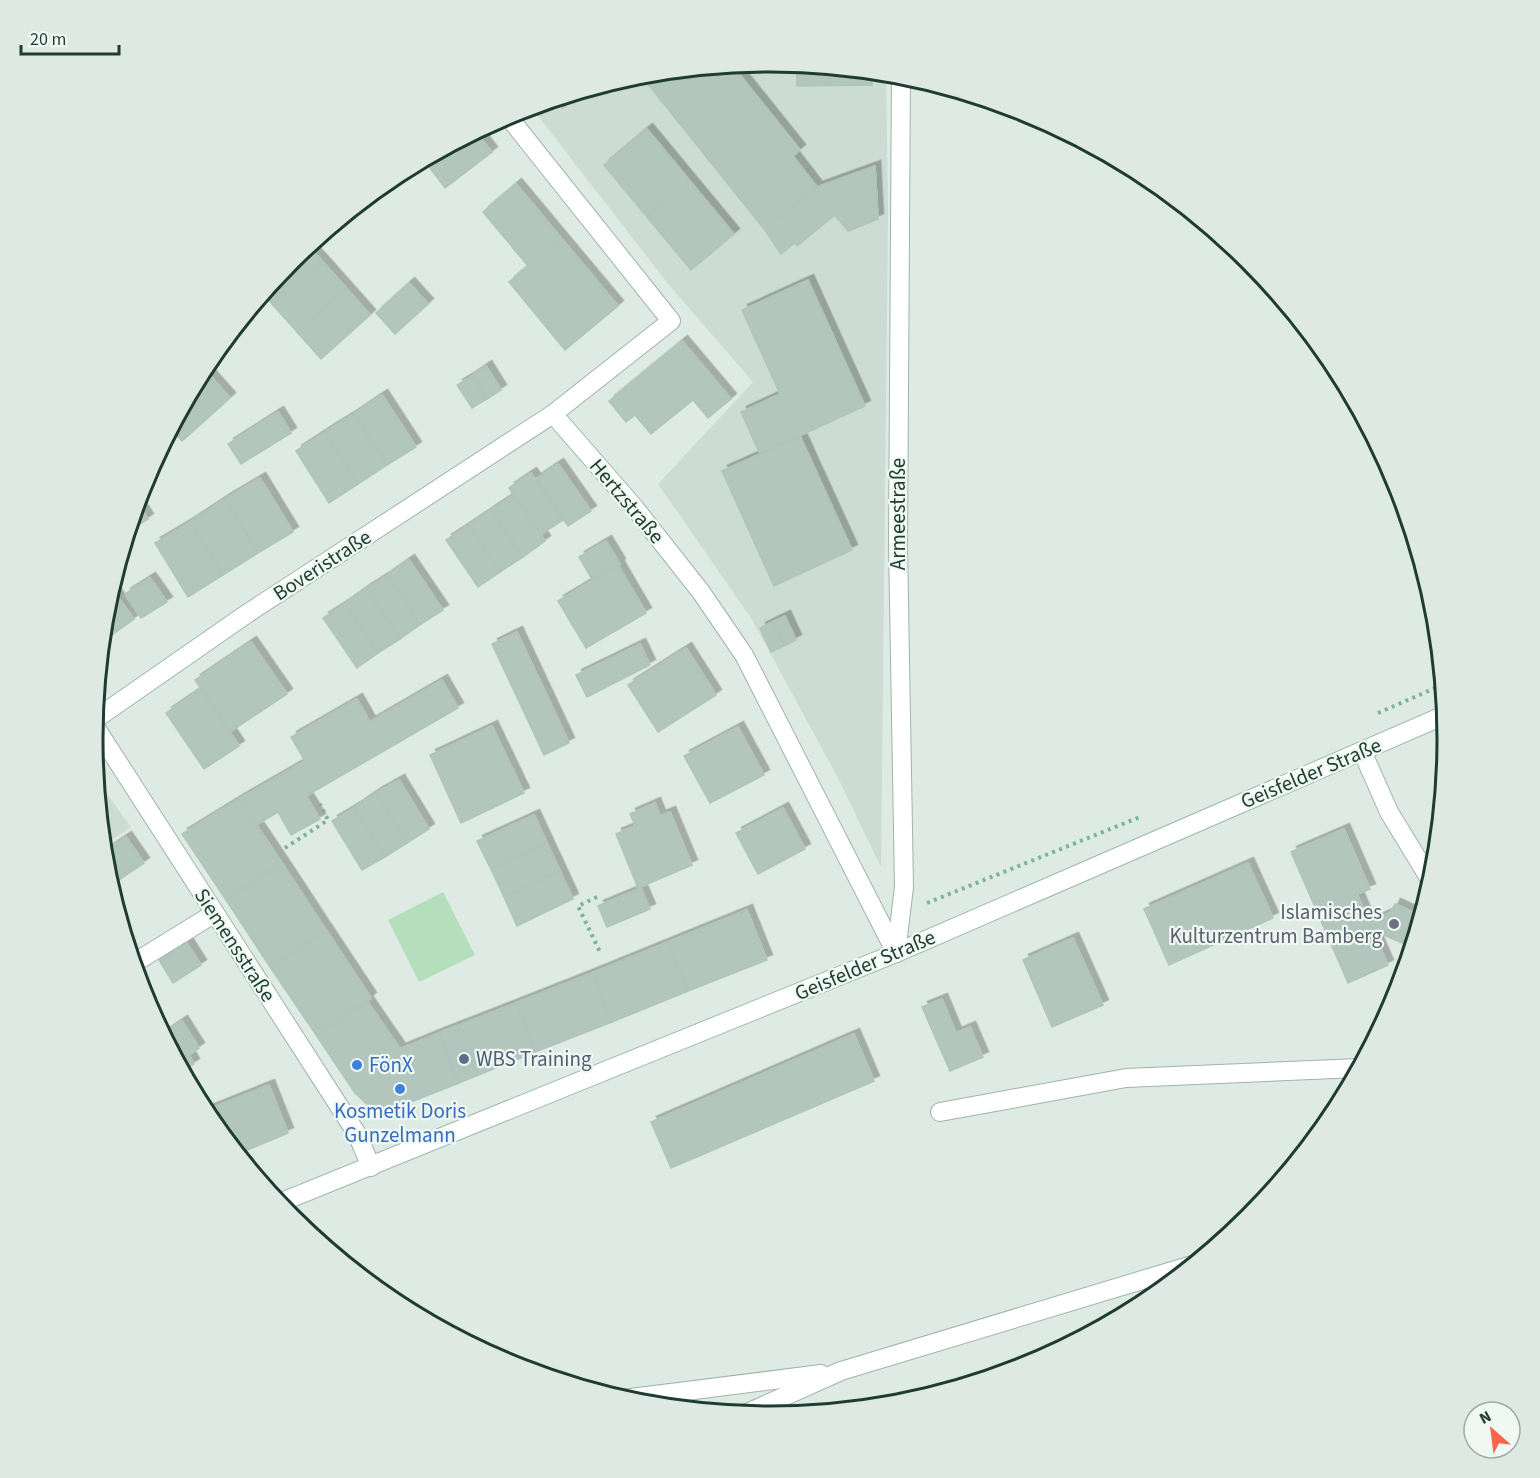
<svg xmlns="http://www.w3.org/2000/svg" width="1540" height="1478" font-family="'Source Sans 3',sans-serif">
  <defs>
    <filter id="shadow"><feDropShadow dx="5.5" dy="-5.5" stdDeviation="0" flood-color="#0004"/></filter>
  </defs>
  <rect width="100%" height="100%" fill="#deebe4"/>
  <g fill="#ccdbd3">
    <polygon points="770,62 886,73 888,216 881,867 838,778 751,618 658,484 753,382 669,285 531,107 638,74"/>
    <polygon points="96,779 131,827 103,846"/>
  </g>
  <polygon fill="#b5debc" points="443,892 475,955 419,982 388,920"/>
  <g fill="#b3c6bd" stroke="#b0c5ba" stroke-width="1.5" filter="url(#shadow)">
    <polygon points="797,64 872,72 872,85 797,86"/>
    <polygon points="732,65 800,150 793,156 817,187 764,229 640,74"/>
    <polygon points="586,90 563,108 556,99"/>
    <polygon points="647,129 690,181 647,217 604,165"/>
    <polygon points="476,132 492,152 445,188 424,160"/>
    <polygon points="875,166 878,219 848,231 835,215 797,246 795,243 781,254 764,229 817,187"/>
    <polygon points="690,181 734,234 691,270 647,217"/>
    <polygon points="516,184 561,238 528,266 483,212"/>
    <polygon points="561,238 618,306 565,350 509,282"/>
    <polygon points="308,246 322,261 273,305 263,294 291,260"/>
    <polygon points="322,261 346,288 297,332 273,305"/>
    <polygon points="808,280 865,406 760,454 741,412 780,394 742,310"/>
    <polygon points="409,283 428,304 395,334 376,313"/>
    <polygon points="346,288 370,315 321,359 297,332"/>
    <polygon points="682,341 731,399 708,418 693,400 651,434 635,415 626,422 609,401"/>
    <polygon points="486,366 501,390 487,399 472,376"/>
    <polygon points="204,368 207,372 196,382"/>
    <polygon points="207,372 230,398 182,441 171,429 196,382"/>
    <polygon points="472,376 487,399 472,408 457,385"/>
    <polygon points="382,395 416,447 387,465 354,414"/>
    <polygon points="278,412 291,433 241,464 228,444"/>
    <polygon points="354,414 387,465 358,484 325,432"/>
    <polygon points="325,432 358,484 329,503 296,451"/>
    <polygon points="800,436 852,550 774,586 722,471"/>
    <polygon points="558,464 591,511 568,526 536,479"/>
    <polygon points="531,473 563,520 540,535 509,488"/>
    <polygon points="260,478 293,532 258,553 225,499"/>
    <polygon points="514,495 545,541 523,557 491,510"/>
    <polygon points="225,499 258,553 223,575 190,522"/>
    <polygon points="137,502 148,519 128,532"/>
    <polygon points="491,510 523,557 500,572 469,525"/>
    <polygon points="190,522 223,575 188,597 155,543"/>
    <polygon points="469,525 500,572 478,587 446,540"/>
    <polygon points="606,541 620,564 593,581 579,557"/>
    <polygon points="409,560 443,610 421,624 388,575"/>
    <polygon points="618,565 646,613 586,648 558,601"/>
    <polygon points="388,575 421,624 400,639 366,589"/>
    <polygon points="150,578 167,602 141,618 125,594"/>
    <polygon points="111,588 134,619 102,642 106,606"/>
    <polygon points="366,589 400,639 378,653 345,604"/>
    <polygon points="345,604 378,653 357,668 323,618"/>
    <polygon points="785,616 796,640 784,646 772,622"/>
    <polygon points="772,622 784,646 771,652 760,628"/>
    <polygon points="517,632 569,743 544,755 492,644"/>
    <polygon points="251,642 287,694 230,732 195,680"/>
    <polygon points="640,644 650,665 587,697 576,675"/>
    <polygon points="686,648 716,695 658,732 628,685"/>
    <polygon points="442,680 458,708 306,796 320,819 291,835 278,812 256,825 239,799 305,761 291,737 357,699 370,722"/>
    <polygon points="201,689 239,746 204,769 166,713"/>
    <polygon points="492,726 524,793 461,823 430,755"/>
    <polygon points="738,727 764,775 710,803 684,756"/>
    <polygon points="399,780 429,829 407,843 376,793"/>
    <polygon points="1443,780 1442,794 1437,783"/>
    <polygon points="376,793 407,843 385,857 354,808"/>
    <polygon points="239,799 282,863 226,900 182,834"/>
    <polygon points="655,803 660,816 670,812 692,865 638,888 616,834 635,826 630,814"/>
    <polygon points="354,808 385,857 362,870 332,821"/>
    <polygon points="783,808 805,849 758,874 736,833"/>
    <polygon points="534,815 547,843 491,869 477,841"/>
    <polygon points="1344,829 1370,889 1357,894 1388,965 1348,983 1291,852"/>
    <polygon points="126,837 144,863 116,882 105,865 104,852"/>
    <polygon points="547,843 560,871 504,897 491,869"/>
    <polygon points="282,863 326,930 270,967 226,900"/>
    <polygon points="1248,863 1273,918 1169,965 1144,909"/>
    <polygon points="560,871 573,899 517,926 504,897"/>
    <polygon points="641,888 650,909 607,927 598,906"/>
    <polygon points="1395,904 1421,916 1411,947 1377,932 1372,927 1370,922 1391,912"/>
    <polygon points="747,910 767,960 688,991 668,942"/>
    <polygon points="326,930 371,998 316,1035 270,967"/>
    <polygon points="1073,938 1103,1005 1052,1027 1023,960"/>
    <polygon points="668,942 688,991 612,1022 592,973"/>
    <polygon points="187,943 201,965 173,983 159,960"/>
    <polygon points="592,973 612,1022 535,1052 516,1003"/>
    <polygon points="942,999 956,1033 970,1027 983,1057 950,1071 922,1007"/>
    <polygon points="367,1001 400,1049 439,1033 459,1083 393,1109 371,1108 355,1093 316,1035"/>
    <polygon points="516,1003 535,1052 459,1083 439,1033"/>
    <polygon points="182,1021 199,1048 189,1055 194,1064 183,1071 163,1034"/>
    <polygon points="854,1034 874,1081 671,1168 651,1122"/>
    <polygon points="269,1085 288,1133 238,1154 204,1111"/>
  </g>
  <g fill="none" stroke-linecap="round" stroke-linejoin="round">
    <defs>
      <g id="service">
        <polyline points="1362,751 1389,812 1431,881"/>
        <polyline points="134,963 215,913"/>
        <polyline points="940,1112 1126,1078 1359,1068"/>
        <polyline points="623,1399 821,1374"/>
        <polyline points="745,1414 841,1371 1192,1265"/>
      </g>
      <g id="minor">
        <polyline points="553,414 634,507 701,592 744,655 896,953"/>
        <polyline points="94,720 248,613 553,414 671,321 507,115"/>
        <polyline points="94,725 357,1134 371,1167"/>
        <polyline points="896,953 904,887 898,544 901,74"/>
      </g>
      <polyline id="secondary" points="279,1203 896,953 1445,715"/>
    </defs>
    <use href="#service" stroke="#a1b3ab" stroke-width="20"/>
    <use href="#minor" stroke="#a1b3ab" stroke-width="20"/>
    <use href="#secondary" stroke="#9ebbae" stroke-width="20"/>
    <g stroke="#7cb19c" stroke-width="4" stroke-dasharray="3 4.5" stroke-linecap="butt">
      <polyline points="1378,713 1442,685"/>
      <polyline points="285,848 328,820 320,804"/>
      <polyline points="597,897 578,906 600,952"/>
      <polyline points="927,903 1140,817"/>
    </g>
    <use href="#service" stroke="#fff" stroke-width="18"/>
    <use href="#minor" stroke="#fff" stroke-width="18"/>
    <use href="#secondary" stroke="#fff" stroke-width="18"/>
  </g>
  <circle fill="#6b7280" stroke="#eff8f2" stroke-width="2" cx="1394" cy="924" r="6"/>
  <circle fill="#5c6f8a" stroke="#eff8f2" stroke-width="2" cx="464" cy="1059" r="6"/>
  <g fill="#3f7fe0" stroke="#eff8f2" stroke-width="2">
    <circle cx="357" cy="1065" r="6"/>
    <circle cx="400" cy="1089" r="6"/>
  </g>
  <g text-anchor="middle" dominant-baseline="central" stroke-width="4.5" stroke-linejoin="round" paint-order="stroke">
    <g font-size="21" fill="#1e3c31" stroke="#eff8f2">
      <text transform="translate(627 501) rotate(50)">Hertzstraße</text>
      <text transform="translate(898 514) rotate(-90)">Armeestraße</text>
      <text transform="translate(322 565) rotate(-33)">Boveristraße</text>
      <text transform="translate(1311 773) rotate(-23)">Geisfelder Straße</text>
      <text transform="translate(235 945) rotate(57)">Siemensstraße</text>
      <text transform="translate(865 965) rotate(-23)">Geisfelder Straße</text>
    </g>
    <g font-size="21" fill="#5b616d" stroke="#eff8f2" text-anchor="end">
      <text x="1382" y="912">Islamisches<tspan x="1382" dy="24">Kulturzentrum Bamberg</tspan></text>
    </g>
    <g font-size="21" fill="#4e5e75" stroke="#eff8f2" text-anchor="start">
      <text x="476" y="1059">WBS Training</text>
    </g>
    <g font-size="21" fill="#366cbe" stroke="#eff8f2" text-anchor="start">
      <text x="369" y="1065">FönX</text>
      <text x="400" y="1111" text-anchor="middle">Kosmetik Doris<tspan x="400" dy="24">Gunzelmann</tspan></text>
    </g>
  </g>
  <path d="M0 0H1540V1478H0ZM103 739a667 667 0 1 1 1334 0a667 667 0 1 1-1334 0Z" fill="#dee9e3" fill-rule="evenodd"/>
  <path fill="none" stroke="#1e3c31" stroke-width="3" d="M103 739a667 667 0 1 1 1334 0a667 667 0 1 1-1334 0Z"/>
  <g transform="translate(1492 1430) rotate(332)"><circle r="28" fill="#eff8f2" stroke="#9bada5" stroke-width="1.5"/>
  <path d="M0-4.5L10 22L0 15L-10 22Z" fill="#fd654a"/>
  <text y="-9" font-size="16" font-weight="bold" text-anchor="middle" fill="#1e3c31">N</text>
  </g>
  <path d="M21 45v9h98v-9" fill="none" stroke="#1e3c31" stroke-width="3"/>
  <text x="30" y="45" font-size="18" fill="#1e3c31" stroke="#eff8f2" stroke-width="4.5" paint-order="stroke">20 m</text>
</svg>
